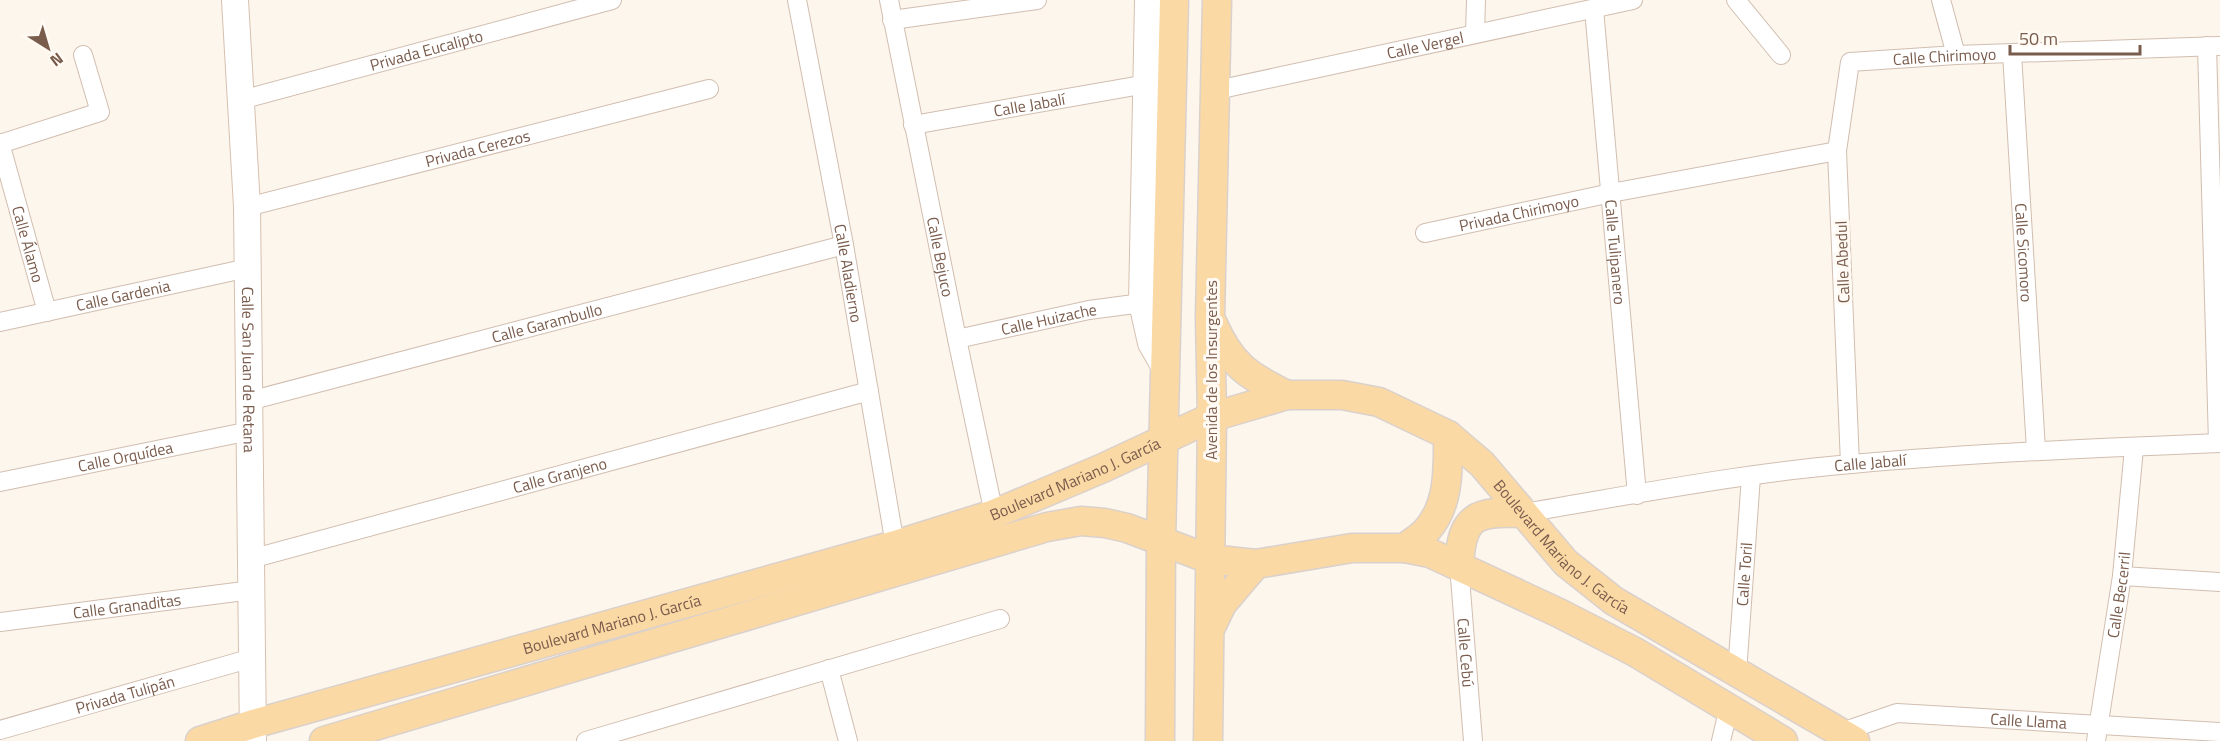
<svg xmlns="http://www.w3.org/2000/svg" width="2220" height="741" font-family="'Titillium Web',sans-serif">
  <rect width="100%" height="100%" fill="#fdf6ec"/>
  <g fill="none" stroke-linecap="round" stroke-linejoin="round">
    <defs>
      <g id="street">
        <path id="s1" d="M797,0L844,245L895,545"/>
        <path id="s2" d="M889,0L957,339L994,514"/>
        <polyline points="1736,0 1781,55"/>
        <polyline points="1941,0 1956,55"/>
        <path id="s3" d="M1594,9L1637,495"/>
        <polyline points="892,20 1037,0"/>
        <polyline points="1475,34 1476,0"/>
        <polyline points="2207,46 2218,443"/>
        <path id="s4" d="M2012,53L2036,450"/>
        <path id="s5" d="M1217,90L1633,0"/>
        <path id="s6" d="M241,100L612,0"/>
        <path id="s7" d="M913,125L1147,84"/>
        <path id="s8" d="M0,143L47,312"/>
        <polyline points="0,144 100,112 83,55"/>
        <path id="s9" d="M247,207L709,89"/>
        <path id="s10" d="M1425,233L1611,193L1837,151"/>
        <path id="s11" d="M0,322L248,268"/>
        <path id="s12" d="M957,339L1089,310L1142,303"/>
        <path id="s13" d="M249,401L844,245"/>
        <path id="s14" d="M1850,464L1837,151L1850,62L1956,55L2220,46"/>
        <path id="s15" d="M0,482L250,431"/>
        <path id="s16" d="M1523,513C1632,495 1742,473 1852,464C1974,453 2097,448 2220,443"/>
        <path id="s17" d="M251,559L869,391"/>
        <path id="s18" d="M1459,565L1473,741"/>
        <polyline points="2122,576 2220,582"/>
        <path id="s19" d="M0,622L252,590"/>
        <polyline points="829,669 848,741"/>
        <path id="s20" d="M1737,673L1751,476"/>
        <path id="s21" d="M0,730L252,658"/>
        <path id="s22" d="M1842,732L1897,713L2220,732"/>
        <polyline points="586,741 1000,619"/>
        <polyline points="1721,741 1729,707"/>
        <path id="s23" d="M2096,741L2122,576L2134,448"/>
      </g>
      <g id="secondary">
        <path id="s24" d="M235,0L247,207L253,741"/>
        <polyline points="1148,0 1142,303 1151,343 1166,369"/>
      </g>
      <g id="primary">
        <path d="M1213,324C1231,365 1248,376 1287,395"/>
        <path d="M1405,548C1412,542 1421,537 1427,530C1450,504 1448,467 1448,435"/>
        <path d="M1459,565C1462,515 1476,511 1523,513"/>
        <polyline points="1210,629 1222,604 1256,564"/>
        <path id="s25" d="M200,741L253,724L895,545L994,514L1103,468L1212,417L1287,395H1342L1379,402L1448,435L1482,464L1566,563L1614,601L1855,741"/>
        <polyline points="324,741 1047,527 1081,521 1105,523 1127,528 1209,559 1256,564 1352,548 1405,548 1430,553 1559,613 1635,652 1783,741"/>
        <polyline points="1160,741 1161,541 1174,0"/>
        <polyline points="1208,741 1212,417 1210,318 1217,0"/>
      </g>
    </defs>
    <use href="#street" stroke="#d1beb0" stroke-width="20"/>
    <use href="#secondary" stroke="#d6c0b0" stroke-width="28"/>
    <use href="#primary" stroke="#dad1cd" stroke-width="31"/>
    <use href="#street" stroke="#fff" stroke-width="18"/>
    <use href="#secondary" stroke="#fff" stroke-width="26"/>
    <use href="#primary" stroke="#fbd9a5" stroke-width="28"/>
  </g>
  <g text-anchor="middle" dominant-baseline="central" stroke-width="6" stroke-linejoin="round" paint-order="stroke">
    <g font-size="16" fill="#7a5c4d" stroke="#fffaf3">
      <text stroke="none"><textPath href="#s5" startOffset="213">Calle Vergel</textPath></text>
      <text stroke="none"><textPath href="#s6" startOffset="192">Privada Eucalipto</textPath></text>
      <text stroke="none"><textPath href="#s14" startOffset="498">Calle Chirimoyo</textPath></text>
      <text stroke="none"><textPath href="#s7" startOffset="118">Calle Jabalí</textPath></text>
      <text stroke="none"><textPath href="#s9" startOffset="238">Privada Cerezos</textPath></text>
      <text stroke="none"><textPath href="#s10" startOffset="96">Privada Chirimoyo</textPath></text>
      <text stroke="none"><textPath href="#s8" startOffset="105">Calle Álamo</textPath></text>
      <text stroke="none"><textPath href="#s3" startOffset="244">Calle Tulipanero</textPath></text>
      <text stroke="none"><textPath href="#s4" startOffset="200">Calle Sicomoro</textPath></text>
      <text stroke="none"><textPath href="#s2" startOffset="262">Calle Bejuco</textPath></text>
      <text transform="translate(1842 262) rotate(-92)">Calle Abedul</text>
      <text stroke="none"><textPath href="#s1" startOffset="278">Calle Aladierno</textPath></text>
      <text stroke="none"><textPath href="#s11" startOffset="126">Calle Gardenia</textPath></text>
      <text stroke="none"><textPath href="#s12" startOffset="94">Calle Huizache</textPath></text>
      <text stroke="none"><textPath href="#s13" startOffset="308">Calle Garambullo</textPath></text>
      <text stroke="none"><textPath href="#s24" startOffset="370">Calle San Juan de Retana</textPath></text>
      <text transform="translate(1211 370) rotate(-90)">Avenida de los Insurgentes</text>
      <text stroke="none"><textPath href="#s15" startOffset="128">Calle Orquídea</textPath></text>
      <text stroke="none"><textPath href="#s16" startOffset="351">Calle Jabalí</textPath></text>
      <text stroke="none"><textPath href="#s17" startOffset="320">Calle Granjeno</textPath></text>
      <text stroke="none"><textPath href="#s25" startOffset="914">Boulevard Mariano J. García</textPath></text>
      <text stroke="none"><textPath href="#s25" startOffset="1472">Boulevard Mariano J. García</textPath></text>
      <text stroke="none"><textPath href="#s20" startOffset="99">Calle Toril</textPath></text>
      <text stroke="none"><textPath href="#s23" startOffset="148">Calle Becerril</textPath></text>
      <text stroke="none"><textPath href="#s19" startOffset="128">Calle Granaditas</textPath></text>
      <text stroke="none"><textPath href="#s25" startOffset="428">Boulevard Mariano J. García</textPath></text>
      <text stroke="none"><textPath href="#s18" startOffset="88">Calle Cebú</textPath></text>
      <text stroke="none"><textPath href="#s21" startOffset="130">Privada Tulipán</textPath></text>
      <text stroke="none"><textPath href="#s22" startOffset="190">Calle Llama</textPath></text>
    </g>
  </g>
  <g transform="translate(48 48) rotate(143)" stroke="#fffaf3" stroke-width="4.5" paint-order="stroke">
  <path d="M0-4.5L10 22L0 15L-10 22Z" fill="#7a5c4d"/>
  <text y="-9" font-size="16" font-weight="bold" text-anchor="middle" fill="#7a5c4d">N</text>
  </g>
  <path d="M2010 45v9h130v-9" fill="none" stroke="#7a5c4d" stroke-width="3"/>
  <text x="2019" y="45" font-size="18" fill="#7a5c4d" stroke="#fffaf3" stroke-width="4.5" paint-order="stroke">50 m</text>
</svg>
